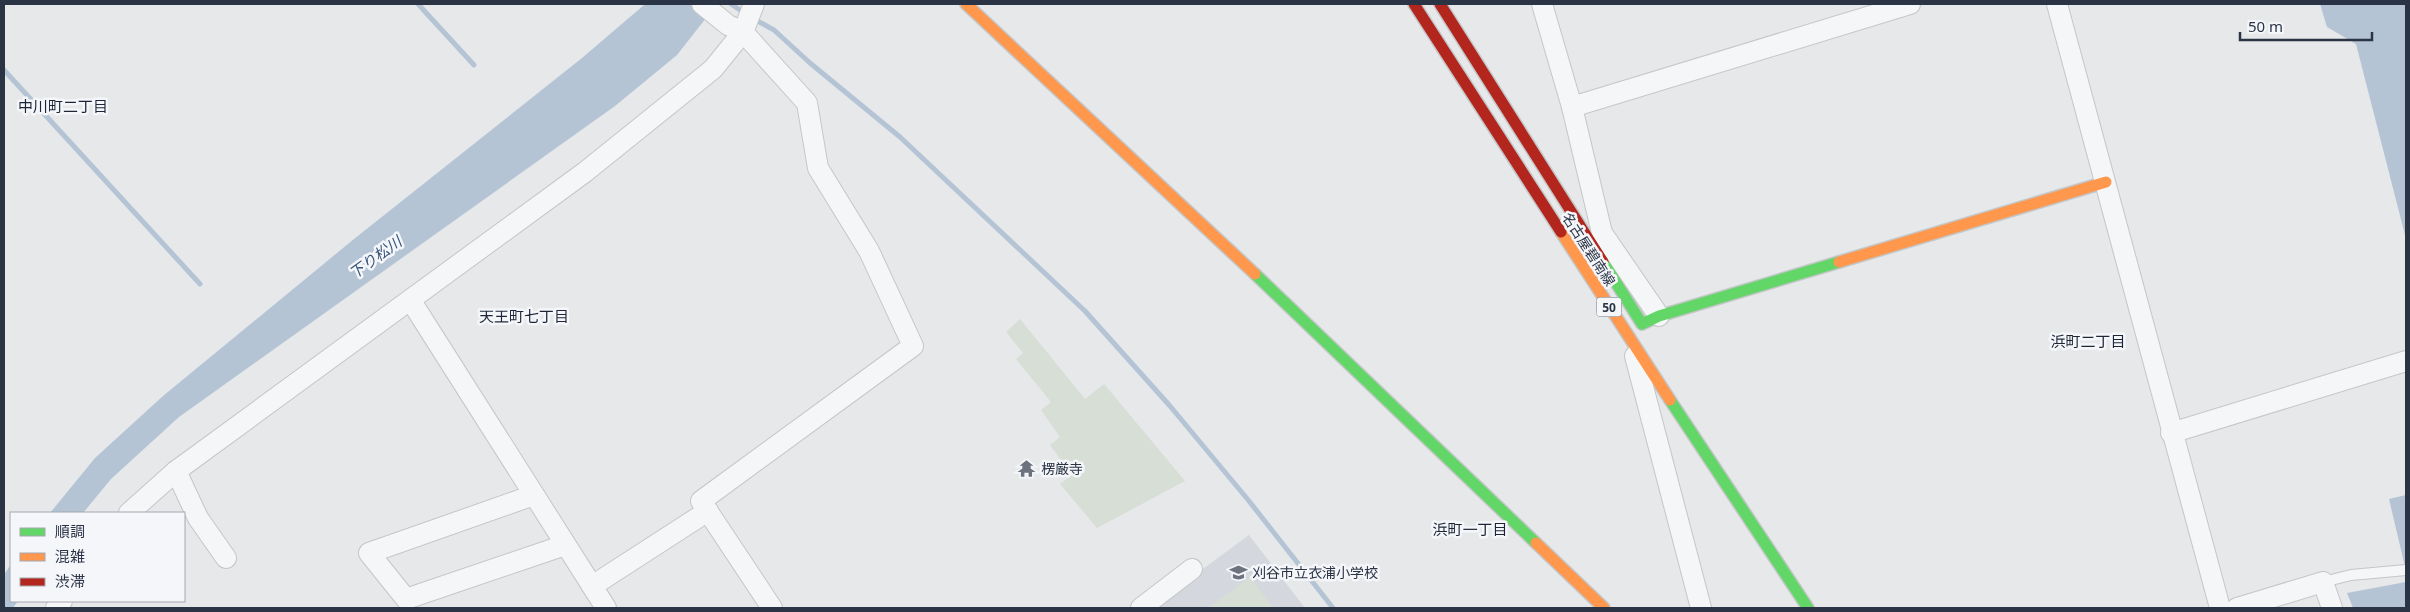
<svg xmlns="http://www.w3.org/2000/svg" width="2410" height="612" font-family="'Noto Sans','Noto Sans JP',sans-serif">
  <rect width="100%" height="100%" fill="#e6e8ea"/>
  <polygon fill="#d4d7dd" points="1249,535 1305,608 1150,608"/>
  <g fill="#d6ded6">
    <polygon points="1020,319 1085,399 1104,384 1185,481 1097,528 1060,484 1072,475 1050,445 1060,437 1041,410 1051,402 1016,359 1023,353 1006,332"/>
    <polygon points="1250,577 1274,608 1208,608"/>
  </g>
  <g fill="#b4c4d5">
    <polygon points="649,4 717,4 677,55 615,106 179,417 111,479 83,513 50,513 95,458 163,396 354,239 582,58 644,5"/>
    <polygon points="2320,4 2406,4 2406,239 2356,44 2327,27"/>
    <polygon points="2406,495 2406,571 2389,499"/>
    <polygon points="11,564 11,601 18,601 13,608 4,608 4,575"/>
    <polygon points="2406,582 2406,608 2353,608 2347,593"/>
  </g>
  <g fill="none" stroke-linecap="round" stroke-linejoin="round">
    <g stroke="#b4c4d5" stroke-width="5">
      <polyline points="418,4 474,65"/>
      <polyline points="731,4 746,14"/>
      <polyline points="754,19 774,30 810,63 900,137 1085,311 1170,406 1249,501 1333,608"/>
      <polyline points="4,70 200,284"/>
    </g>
    <defs>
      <polyline id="lane" points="2323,582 2351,575 2406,570"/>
      <g id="street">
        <polyline points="702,4 728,25 743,32 807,103 818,168 869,251 913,346 701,501 772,608"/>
        <polyline points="1542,4 1572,107 1602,233 1659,316"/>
        <polyline points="2057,4 2220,608"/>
        <polyline points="1572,107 1910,4"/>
        <polyline points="411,301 592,586"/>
        <polyline points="1635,356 1701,608"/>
        <polyline points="2171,433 2406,361"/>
        <polyline points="176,471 198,518 226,558"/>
        <polyline points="534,495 369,553 406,599 565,545"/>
        <polyline points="129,513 176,471 585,172 713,69 743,32 754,4"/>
        <polyline points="56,608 62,601"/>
        <polyline points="606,608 592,586 708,511"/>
        <polyline points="1141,608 1192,569"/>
        <polyline points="2237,608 2323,582 2332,608"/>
      </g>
      <g id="fast">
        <polyline points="1603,262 1642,324 1659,316 1839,262"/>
        <polyline points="1255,274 1536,543"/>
        <polyline points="1670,400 1808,608"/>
      </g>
      <g id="slow">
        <polyline points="966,4 1255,274"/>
        <polyline points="1561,232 1670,400"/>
        <polyline points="1839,262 2106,182"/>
        <polyline points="1536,543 1604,608"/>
      </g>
      <g id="jam">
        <polyline points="1414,4 1561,232"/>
        <polyline points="1440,4 1603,262"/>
      </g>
    </defs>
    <use href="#lane" stroke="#c4c6c8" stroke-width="12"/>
    <use href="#street" stroke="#c4c6c8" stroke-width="22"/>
    <use href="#fast" stroke="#c4c6c8" stroke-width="14"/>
    <use href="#slow" stroke="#c4c6c8" stroke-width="14"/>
    <use href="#jam" stroke="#c4c6c8" stroke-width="14"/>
    <use href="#lane" stroke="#f5f6f7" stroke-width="10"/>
    <use href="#street" stroke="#f5f6f7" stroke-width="20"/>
    <use href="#fast" stroke="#63d668" stroke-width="11"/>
    <use href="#slow" stroke="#ff974d" stroke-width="11"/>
    <use href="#jam" stroke="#b3261e" stroke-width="11"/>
  </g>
  <defs>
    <symbol id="temple-bare" viewBox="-9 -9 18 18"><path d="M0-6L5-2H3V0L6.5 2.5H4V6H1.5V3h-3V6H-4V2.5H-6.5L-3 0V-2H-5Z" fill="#6c737f" stroke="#f4f6f9" stroke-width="2.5" paint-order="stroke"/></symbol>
    <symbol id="school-bare" viewBox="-9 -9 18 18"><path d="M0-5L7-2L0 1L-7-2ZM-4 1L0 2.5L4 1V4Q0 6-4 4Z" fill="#6c737f" stroke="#f4f6f9" stroke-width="2.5" paint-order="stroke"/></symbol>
  </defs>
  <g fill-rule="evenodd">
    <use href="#temple-bare" x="1014" y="456" width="25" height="25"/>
    <use href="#school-bare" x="1226" y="560" width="25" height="25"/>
  </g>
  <g text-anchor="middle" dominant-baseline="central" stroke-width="5" stroke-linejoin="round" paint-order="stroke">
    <rect fill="#f4f6f9" stroke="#676e7b" stroke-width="1" x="1596.5" y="297.5" width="25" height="19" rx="4"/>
    <g font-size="12" font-weight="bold" fill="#2b3445">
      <text x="1609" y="307">50</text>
    </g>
    <g font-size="14" fill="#2b3445" stroke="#f4f6f9">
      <text transform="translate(1589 249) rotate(57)">名古屋碧南線</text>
    </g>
    <g font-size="14" fill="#2b3445" stroke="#f4f6f9" text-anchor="start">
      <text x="1041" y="468">楞厳寺</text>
      <text x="1252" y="572">刈谷市立衣浦小学校</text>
    </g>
    <g font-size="15" fill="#1d2536" stroke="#f4f6f9">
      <text x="63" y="106">中川町二丁目</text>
      <text x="524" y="316">天王町七丁目</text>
      <text x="2088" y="341">浜町二丁目</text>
      <text x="1470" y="529">浜町一丁目</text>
    </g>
    <g font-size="15" font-style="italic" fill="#34527a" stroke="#f4f6f9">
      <text transform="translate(375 257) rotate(-36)">下り松川</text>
    </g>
  </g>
  <rect width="2410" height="612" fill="none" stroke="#2b3445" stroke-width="10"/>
  <rect x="10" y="512" width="175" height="90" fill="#f4f6f9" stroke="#a4a8b1"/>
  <rect x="20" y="528" width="25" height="8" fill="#63d668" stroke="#a4a8b1"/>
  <text x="55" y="537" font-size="15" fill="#2b3445">順調</text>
  <rect x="20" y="553" width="25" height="8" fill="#ff974d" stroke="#a4a8b1"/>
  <text x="55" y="562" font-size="15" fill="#2b3445">混雑</text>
  <rect x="20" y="578" width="25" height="8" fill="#b3261e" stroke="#a4a8b1"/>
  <text x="55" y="587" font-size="15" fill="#2b3445">渋滞</text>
  <path d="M2240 32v8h132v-8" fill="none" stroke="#2b3445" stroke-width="2.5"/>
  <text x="2248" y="32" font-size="15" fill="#2b3445" stroke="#f4f6f9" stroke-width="4" paint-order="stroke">50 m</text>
</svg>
